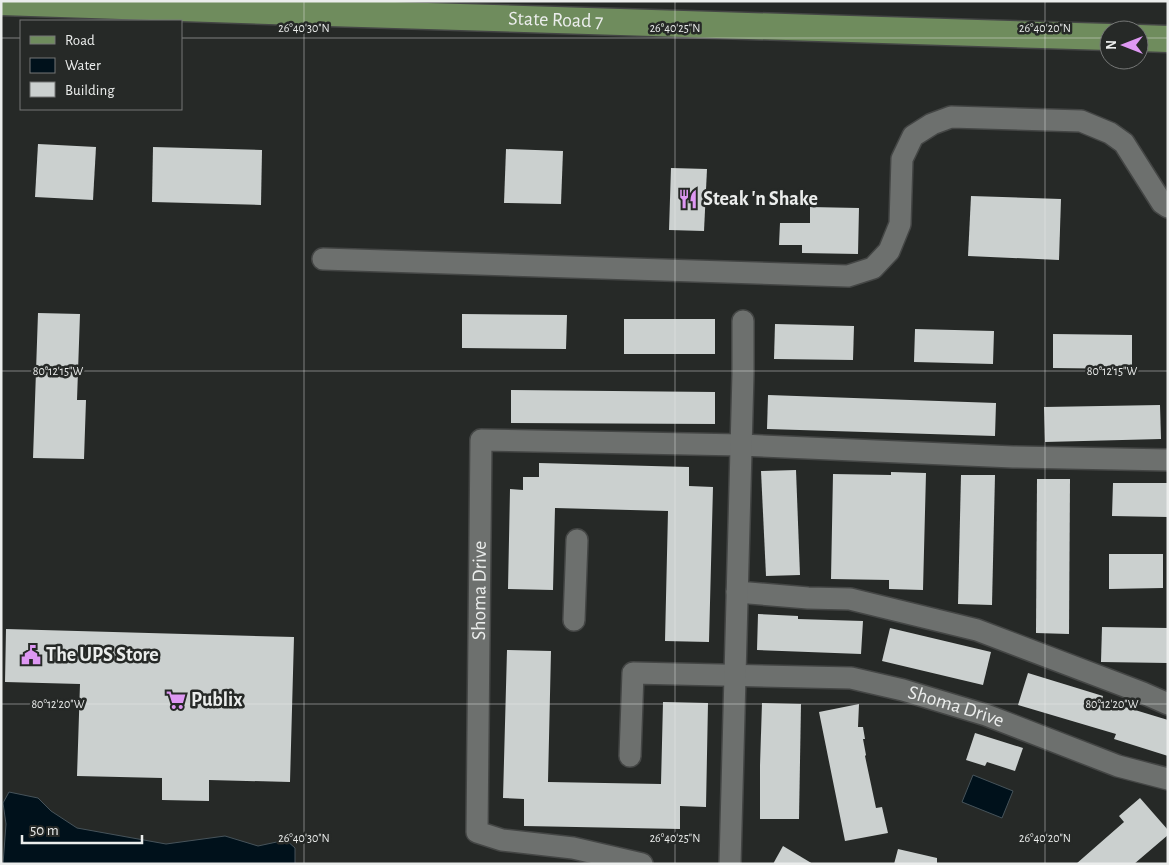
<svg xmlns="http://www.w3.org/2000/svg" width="1169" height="865" font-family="'Alegreya Sans',sans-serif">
  <rect width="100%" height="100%" fill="#262927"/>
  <g fill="#00111b" stroke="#46535a">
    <polygon points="973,775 1013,791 1002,818 962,802"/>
    <polygon points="9,792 38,798 51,811 77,828 166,844 225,836 258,846 286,840 295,848 295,864 3,864 6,824 3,803"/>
  </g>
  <g fill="#cbd0cf">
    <polygon points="38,144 96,147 93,200 35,197"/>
    <polygon points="153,147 262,150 261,205 152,202"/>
    <polygon points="506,149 563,151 561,204 504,203"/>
    <polygon points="671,168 707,169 704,231 669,230"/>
    <polygon points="971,196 1061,199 1059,260 968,256"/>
    <polygon points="810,207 859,208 858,254 802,253 802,245 779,245 780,223 810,223"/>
    <polygon points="38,313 80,314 77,400 86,400 84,459 33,458"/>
    <polygon points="462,314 567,315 566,349 462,348"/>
    <rect x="624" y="319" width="91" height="35"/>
    <polygon points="775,324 854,326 853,360 774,359"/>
    <polygon points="915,329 994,331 993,364 914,362"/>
    <polygon points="1053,334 1132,335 1132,369 1053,368"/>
    <polygon points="511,390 715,392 715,424 511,423"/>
    <polygon points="768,395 996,403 995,436 767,429"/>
    <polygon points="1160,405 1161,439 1045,442 1044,407"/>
    <polygon points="539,463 689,467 689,486 713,487 709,642 665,641 668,511 555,508 553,590 508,589 510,489 523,490 523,477 539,477"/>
    <polygon points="796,470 800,575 766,576 761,471"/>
    <polygon points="891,472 926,473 923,590 889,589 889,580 831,579 833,474 891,475"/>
    <polygon points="961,475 995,475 992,605 958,604"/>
    <polygon points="1037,479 1070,479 1069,634 1036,633"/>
    <polygon points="1113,483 1168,483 1168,517 1112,516"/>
    <polygon points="1109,554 1163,554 1163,588 1109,589"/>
    <polygon points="758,614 798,616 798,619 863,621 861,654 757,650"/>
    <polygon points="1102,627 1168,628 1168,663 1101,662"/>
    <polygon points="890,628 991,652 983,685 882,661"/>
    <polygon points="6,629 294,637 290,782 209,780 209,801 162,800 162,778 77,776 80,684 5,682"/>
    <polygon points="507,650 551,651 548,782 661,784 663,702 708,703 706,807 680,806 680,829 524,826 524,799 503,798"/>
    <polygon points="1028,673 1103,696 1102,700 1168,720 1168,756 1114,739 1116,734 1018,705"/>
    <polygon points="762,703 801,704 799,819 760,819 760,765"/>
    <polygon points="859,704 858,727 863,727 865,739 863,739 866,755 865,756 876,808 882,807 888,833 845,841 819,712"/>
    <polygon points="975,733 1023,748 1015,771 987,762 985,766 966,760"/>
    <polygon points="1140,798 1168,830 1168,835 1134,864 1076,864 1124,822 1119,816"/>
    <polygon points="783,846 813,864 773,864"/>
    <polygon points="898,849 937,858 937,864 894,864"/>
  </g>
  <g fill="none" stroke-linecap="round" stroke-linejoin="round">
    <defs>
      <g id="minor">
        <polyline points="323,259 848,276 873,268 889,251 900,224 902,159 913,136 932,124 951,117 1081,121 1110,133 1124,143 1162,203 1168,207"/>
        <polyline points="737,592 808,598 850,599 977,630 1143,693 1168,704"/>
        <polyline points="574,620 577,540"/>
        <path id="s1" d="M630,756L633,673L851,678L903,690L986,715L1118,766L1168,779"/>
        <path id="s2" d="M642,864L573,848L502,840L477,832L481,440L741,445L1013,457L1168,460"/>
        <polyline points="730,864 743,374 743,321"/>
      </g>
      <g id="major">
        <path id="s3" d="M1,2L329,13L1109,37"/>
        <polyline points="1139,38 1168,39"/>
      </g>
    </defs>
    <use href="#minor" stroke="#444645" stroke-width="24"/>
    <use href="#major" stroke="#444645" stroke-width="29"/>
    <use href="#minor" stroke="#6d706e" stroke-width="21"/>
    <use href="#major" stroke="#6f8c5d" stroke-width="26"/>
  </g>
  <path fill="none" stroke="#ebedec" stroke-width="1" stroke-opacity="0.45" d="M304,1V864M675,1V864M1045,1V864M1,38H21M181,38H1109M1139,38H1168M1,371H1168M1,704H1168"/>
  <defs>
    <symbol id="restaurant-bare" viewBox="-9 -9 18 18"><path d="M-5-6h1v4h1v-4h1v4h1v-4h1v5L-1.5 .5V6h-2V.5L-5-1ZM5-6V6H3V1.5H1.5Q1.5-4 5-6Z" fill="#de98f3" stroke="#262927" stroke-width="2.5" paint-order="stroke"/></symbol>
    <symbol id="civic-bare" viewBox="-9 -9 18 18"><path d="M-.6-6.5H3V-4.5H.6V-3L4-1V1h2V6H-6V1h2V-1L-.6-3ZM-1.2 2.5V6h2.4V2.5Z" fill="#de98f3" stroke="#262927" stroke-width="2.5" paint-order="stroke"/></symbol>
    <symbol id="supermarket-bare" viewBox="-9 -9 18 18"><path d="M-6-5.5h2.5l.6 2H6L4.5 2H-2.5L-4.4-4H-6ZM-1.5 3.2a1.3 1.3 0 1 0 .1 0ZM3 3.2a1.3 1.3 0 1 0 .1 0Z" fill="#de98f3" stroke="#262927" stroke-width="2.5" paint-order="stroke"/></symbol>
  </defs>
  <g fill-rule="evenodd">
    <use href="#restaurant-bare" x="674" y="185" width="28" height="28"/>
    <use href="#civic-bare" x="17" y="641" width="28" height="28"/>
    <use href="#supermarket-bare" x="162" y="686" width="28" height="28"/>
  </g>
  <g text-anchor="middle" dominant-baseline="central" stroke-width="5" stroke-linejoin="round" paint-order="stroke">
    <g font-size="20" fill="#ebedec" stroke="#262927">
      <text stroke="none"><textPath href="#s3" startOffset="555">State Road 7</textPath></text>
      <text stroke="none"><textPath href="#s2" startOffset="410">Shoma Drive</textPath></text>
      <text stroke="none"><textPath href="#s1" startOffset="410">Shoma Drive</textPath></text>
    </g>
    <g font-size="20" font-weight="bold" fill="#ebedec" stroke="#262927" text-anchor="start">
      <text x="703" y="199">Steak 'n Shake</text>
      <text x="46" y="655">The UPS Store</text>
      <text x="191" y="700">Publix</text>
    </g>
  </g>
  <g font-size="12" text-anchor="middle" fill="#ebedec" stroke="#262927" stroke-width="5" stroke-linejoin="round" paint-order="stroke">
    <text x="304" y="32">26°40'30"N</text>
    <text x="675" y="32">26°40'25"N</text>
    <text x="1045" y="32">26°40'20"N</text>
    <text x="1112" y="375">80°12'15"W</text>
    <text x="58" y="375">80°12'15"W</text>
    <text x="1112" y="708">80°12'20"W</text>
    <text x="58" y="708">80°12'20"W</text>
    <text x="304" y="842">26°40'30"N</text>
    <text x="675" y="842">26°40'25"N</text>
    <text x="1045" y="842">26°40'20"N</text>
  </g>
  <rect width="1169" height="865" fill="none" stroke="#ebedec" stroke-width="5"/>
  <rect x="20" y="20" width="162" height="90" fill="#262927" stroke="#757776"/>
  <rect x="30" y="36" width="25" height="8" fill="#6f8c5d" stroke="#757776"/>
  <text x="65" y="45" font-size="15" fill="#ebedec">Road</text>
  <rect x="30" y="58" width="25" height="15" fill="#00111b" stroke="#757776"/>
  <text x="65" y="70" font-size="15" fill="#ebedec">Water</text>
  <rect x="30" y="82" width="25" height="15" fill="#cbd0cf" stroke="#757776"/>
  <text x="65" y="95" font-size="15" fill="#ebedec">Building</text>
  <g transform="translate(1124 45) rotate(270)"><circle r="24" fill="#262927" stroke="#757776"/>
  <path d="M0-4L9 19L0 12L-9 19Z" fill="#de98f3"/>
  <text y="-8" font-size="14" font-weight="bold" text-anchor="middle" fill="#ebedec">N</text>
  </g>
  <path d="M22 835v8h120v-8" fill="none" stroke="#ebedec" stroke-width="2.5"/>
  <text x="30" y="835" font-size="15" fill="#ebedec" stroke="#262927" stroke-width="4" paint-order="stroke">50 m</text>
</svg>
